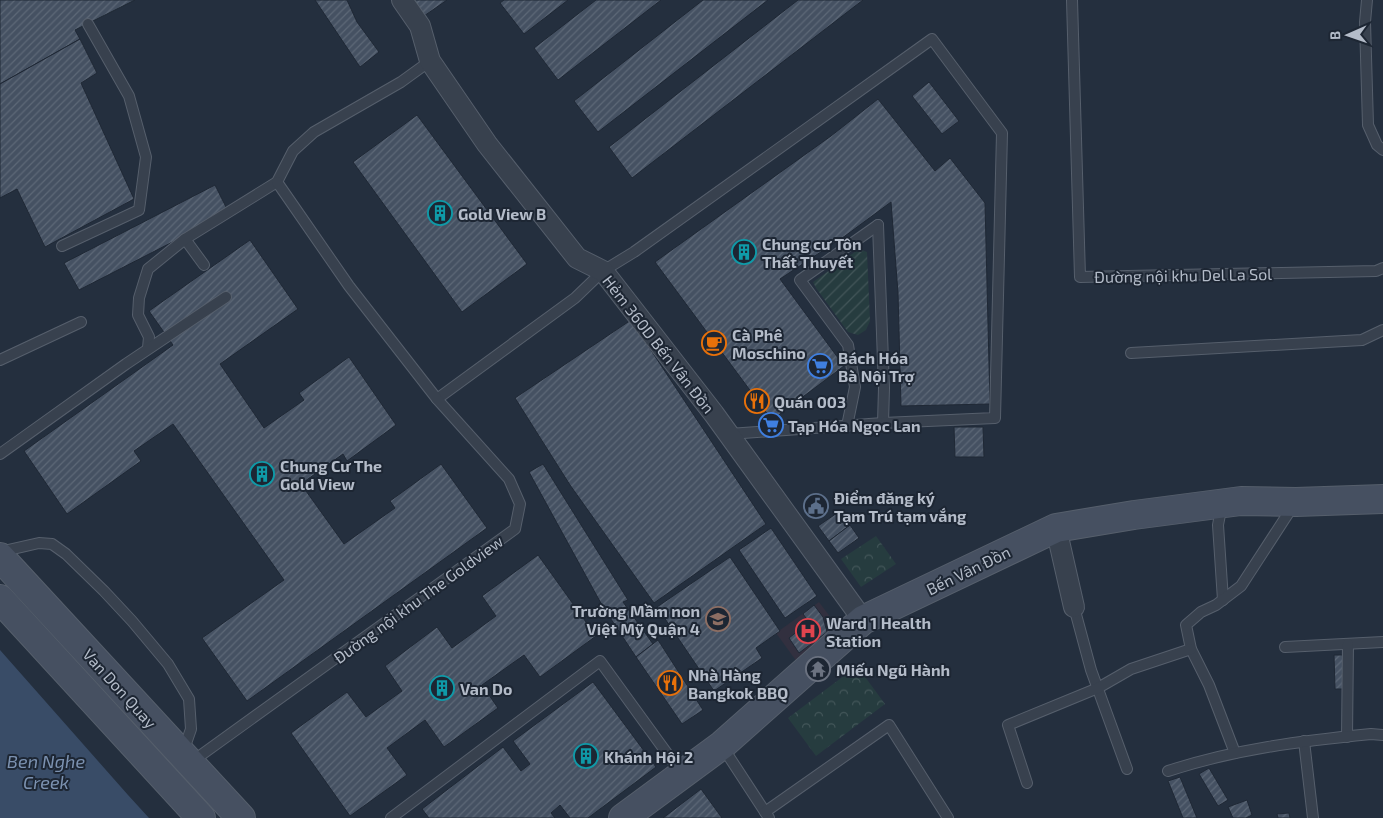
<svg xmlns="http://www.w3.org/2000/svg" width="1383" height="818" font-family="'Exo 2',sans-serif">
  <defs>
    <pattern id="park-crowns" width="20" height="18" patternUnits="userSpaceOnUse" patternTransform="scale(1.25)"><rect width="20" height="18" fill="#263c3f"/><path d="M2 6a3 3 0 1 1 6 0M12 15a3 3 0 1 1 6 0" fill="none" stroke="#435659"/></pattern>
    <pattern id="garden-furrows" width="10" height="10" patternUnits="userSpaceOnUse" patternTransform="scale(1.25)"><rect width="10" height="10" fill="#263c3f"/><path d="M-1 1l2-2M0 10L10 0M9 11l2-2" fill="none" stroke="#435659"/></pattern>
    <pattern id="building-hatch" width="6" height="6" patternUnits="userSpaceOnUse" patternTransform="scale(1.25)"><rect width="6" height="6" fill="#455162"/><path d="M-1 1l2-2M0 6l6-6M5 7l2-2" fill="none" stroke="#5d6877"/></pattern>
  </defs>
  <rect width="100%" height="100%" fill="#242f3e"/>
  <polygon fill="#32303f" points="819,602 840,630 797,662 776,633"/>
  <g fill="url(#park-crowns)">
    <polygon points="876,536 896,564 861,587 841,559"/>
    <polygon points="857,666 885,704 816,756 788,718"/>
  </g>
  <polygon fill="url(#garden-furrows)" points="859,249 867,252 870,321 866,330 858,335 848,332 816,288 813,282"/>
  <polygon fill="#394c67" points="0,650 128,795 149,818 0,818"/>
  <g fill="url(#building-hatch)" stroke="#1f2835">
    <polygon points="0,0 135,0 75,30 80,39 0,84"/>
    <polygon points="315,0 347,0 357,22 379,52 360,67"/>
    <polygon points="413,0 447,0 424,16"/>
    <polygon points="504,0 568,0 524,34 500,3"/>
    <polygon points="596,0 661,0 558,80 534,48"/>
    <polygon points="703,0 768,0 598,132 574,101"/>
    <polygon points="798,0 863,0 632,178 609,147"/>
    <polygon points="80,39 97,73 81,83 134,199 45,247 17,189 0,198 0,84"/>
    <polygon points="929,82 959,121 942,134 912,96"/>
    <polygon points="878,99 935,171 950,158 985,203 990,404 901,406 898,293 891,202 845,236 780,279 844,366 772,420 655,262 831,136"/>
    <polygon points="417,115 527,264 462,312 353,162"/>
    <polygon points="215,185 229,213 79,290 64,263"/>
    <polygon points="250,240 298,309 220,364 264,428 304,400 299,393 349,357 396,425 347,461 343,454 301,484 344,544 395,508 390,501 441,464 487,528 247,701 202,638 284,580 173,424 134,451 141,461 67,514 24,451 173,345 149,311"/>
    <polygon points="631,320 766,524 654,603 570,485 515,398"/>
    <polygon points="954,427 983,427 984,457 955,457"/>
    <polygon points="543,464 628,600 623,602 653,644 636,657 603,607 529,472"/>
    <polygon points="815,493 829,509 817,519 803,502"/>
    <polygon points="840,511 850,525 829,541 818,526"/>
    <polygon points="850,525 859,538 838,553 829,541"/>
    <polygon points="771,528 817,596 785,618 739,550"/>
    <polygon points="538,555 596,636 540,677 524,655 482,685 498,708 444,747 425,720 387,748 407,775 350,816 291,733 347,692 366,717 402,691 385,666 437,627 452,648 496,616 482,596"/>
    <polygon points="730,557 780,631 756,648 762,658 714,691 657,607"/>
    <polygon points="814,605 823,617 827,632 799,653 789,638 809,622 803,614"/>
    <polygon points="658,640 703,710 682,724 636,657"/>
    <polygon points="1334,655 1345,655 1346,689 1335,689"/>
    <polygon points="593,682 656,767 588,818 570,818 560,805 551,813 555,818 429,818 422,809 503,747 521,771 530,764 513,741"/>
    <polygon points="1209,768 1228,800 1218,806 1199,774"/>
    <polygon points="1180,777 1197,818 1183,818 1168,781"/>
    <polygon points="701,789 722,818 663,818"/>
    <polygon points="1247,800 1252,815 1246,818 1233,818 1228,807"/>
    <polygon points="1289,813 1290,818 1278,818 1277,814"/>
  </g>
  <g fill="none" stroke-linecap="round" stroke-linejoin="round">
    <defs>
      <g id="service">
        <polyline points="1072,0 1080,277 1376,271 1383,268"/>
        <polyline points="1367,0 1365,22 1368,125 1377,145 1383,150"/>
        <polyline points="878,225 884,388 883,423"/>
        <polyline points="185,239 204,265"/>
        <polyline points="62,246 139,210 146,157 129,96 88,24"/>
        <polyline points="148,348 149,337 138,315 139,298 148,269 185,239 277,182 293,151 314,132 401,82 430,61"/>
        <polyline points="1131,353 1362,340 1383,330"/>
        <polyline points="0,360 81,322"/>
        <polyline points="437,399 575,298 603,271 634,252 932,39 1002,133 995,418 883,423 729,434"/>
        <polyline points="847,426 855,387 848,345 800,280 878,225"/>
        <polyline points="0,454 126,364 226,297"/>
        <polyline points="1222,504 1218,525 1223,600"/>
        <polyline points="0,552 39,543 52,544 66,554 104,591 132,621 168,664 189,699 191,729 183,752"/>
        <polyline points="1074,607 1091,670 1127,769"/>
        <polyline points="1285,647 1383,642"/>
        <polyline points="1347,737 1348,644"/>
        <polyline points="1304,741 1313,818"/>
        <polyline points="722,746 769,818"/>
        <polyline points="1235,753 1209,685 1191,649 1186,625 1201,612 1216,605 1241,586 1293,506"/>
        <polyline points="190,763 515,529 520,504 509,479 437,399 349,286 277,182"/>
        <path d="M1168,771C1235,749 1301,741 1371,734L1383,735"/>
        <polyline points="1027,783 1008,725 1098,688 1131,669 1191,649"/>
        <polyline points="765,812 889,725 948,818"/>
        <polyline points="391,818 600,661 682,774"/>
      </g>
      <g id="minor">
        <polyline points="402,0 420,26 430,61 487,144 577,258 603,271 714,414 863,620"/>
        <polyline points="1056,528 1074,607"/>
      </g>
      <g id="secondary">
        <polyline points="0,557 241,818"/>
        <polyline points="0,599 201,818"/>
        <polyline points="623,818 722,745 863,620 1056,528 1134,515 1241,501 1296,502 1383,499"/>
      </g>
    </defs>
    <use href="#service" stroke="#565f6c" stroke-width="12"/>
    <use href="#minor" stroke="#565f6c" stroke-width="22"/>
    <use href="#secondary" stroke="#565f6c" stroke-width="30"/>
    <use href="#service" stroke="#38414e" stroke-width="10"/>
    <use href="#minor" stroke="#38414e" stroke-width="20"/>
    <use href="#secondary" stroke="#465061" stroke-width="28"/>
  </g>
  <defs>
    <symbol id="building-ring" viewBox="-11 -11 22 22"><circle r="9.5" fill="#1d2633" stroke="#0f9aa8" stroke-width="1.5"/><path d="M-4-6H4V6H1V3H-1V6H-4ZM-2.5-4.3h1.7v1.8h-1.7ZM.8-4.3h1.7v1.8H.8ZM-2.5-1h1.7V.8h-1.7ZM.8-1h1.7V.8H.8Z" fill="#0f9aa8"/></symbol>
    <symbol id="cafe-ring" viewBox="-11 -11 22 22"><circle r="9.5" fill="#1d2633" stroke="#e8710a" stroke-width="1.5"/><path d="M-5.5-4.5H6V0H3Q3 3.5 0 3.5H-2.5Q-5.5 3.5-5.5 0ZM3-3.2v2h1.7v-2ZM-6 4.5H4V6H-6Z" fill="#e8710a"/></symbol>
    <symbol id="supermarket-ring" viewBox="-11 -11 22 22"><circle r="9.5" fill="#1d2633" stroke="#3f7fe0" stroke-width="1.5"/><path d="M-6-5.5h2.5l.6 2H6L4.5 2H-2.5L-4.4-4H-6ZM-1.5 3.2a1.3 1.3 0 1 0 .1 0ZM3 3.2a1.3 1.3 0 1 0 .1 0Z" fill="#3f7fe0"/></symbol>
    <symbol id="restaurant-ring" viewBox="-11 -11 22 22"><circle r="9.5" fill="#1d2633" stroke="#e8710a" stroke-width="1.5"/><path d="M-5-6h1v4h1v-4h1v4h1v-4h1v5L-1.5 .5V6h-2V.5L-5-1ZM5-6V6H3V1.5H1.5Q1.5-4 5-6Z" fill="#e8710a"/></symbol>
    <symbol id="civic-ring" viewBox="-11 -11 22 22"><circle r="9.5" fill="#1d2633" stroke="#5c6f8a" stroke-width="1.5"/><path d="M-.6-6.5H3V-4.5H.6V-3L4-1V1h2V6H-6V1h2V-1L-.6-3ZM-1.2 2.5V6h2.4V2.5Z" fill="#5c6f8a"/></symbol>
    <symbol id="school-ring" viewBox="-11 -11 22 22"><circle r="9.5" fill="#1d2633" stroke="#8d6e63" stroke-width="1.5"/><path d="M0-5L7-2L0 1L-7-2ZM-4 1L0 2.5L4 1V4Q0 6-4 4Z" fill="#8d6e63"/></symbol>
    <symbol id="hospital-ring" viewBox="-11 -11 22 22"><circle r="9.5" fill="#1d2633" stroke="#e0444e" stroke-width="1.5"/><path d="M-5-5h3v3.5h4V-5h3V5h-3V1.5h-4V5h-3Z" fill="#e0444e"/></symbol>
    <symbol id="temple-ring" viewBox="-11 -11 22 22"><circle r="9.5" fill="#1d2633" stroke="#6b7280" stroke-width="1.5"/><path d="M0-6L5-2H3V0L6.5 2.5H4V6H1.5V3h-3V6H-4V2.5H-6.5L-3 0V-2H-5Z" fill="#6b7280"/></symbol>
  </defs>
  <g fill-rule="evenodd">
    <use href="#building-ring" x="426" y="199" width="28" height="28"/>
    <use href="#building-ring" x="730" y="238" width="28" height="28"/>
    <use href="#cafe-ring" x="700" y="329" width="28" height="28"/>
    <use href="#supermarket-ring" x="806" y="352" width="28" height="28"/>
    <use href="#restaurant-ring" x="743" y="387" width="28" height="28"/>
    <use href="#supermarket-ring" x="757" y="411" width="28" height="28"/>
    <use href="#building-ring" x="248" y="460" width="28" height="28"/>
    <use href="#civic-ring" x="802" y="492" width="28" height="28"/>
    <use href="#school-ring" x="704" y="605" width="28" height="28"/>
    <use href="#hospital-ring" x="794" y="617" width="28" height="28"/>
    <use href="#temple-ring" x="804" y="655" width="28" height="28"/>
    <use href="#restaurant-ring" x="656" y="669" width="28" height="28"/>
    <use href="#building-ring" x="428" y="674" width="28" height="28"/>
    <use href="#building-ring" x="572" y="742" width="28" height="28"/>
  </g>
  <g text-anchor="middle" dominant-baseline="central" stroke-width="4" stroke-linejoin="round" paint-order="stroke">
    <g font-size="16" font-weight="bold" fill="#b4bcc9" stroke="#1d2633" text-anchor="start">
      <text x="458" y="213">Gold View B</text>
      <text x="762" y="243">Chung cư Tôn<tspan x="762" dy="18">Thất Thuyết</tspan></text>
      <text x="732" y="334">Cà Phê<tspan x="732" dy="18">Moschino</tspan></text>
      <text x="838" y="357">Bách Hóa<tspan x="838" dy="18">Bà Nội Trợ</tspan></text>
      <text x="774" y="401">Quán 003</text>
      <text x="788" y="425">Tạp Hóa Ngọc Lan</text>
      <text x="280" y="465">Chung Cư The<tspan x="280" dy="18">Gold View</tspan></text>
      <text x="834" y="497">Điểm đăng ký<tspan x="834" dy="18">Tạm Trú tạm vắng</tspan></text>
      <text x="700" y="610" text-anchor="end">Trường Mầm non<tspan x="700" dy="18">Việt Mỹ Quận 4</tspan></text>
      <text x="826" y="622">Ward 1 Health<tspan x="826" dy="18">Station</tspan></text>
      <text x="836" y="669">Miếu Ngũ Hành</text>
      <text x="688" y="674">Nhà Hàng<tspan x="688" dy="18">Bangkok BBQ</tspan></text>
      <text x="460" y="688">Van Do</text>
      <text x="604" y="756">Khánh Hội 2</text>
    </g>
    <g font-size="16" fill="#b4bcc9" stroke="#1d2633">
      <text transform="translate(1183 275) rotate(-1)">Đường nội khu Del La Sol</text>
      <text transform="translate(659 344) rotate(52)">Hẻm 360D Bến Vân Đồn</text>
      <text transform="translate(968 570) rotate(-26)">Bến Vân Đồn</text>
      <text transform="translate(418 599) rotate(-36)">Đường nội khu The Goldview</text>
      <text transform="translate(120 688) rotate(48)">Van Don Quay</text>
    </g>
    <g font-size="18" font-style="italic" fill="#7c92b1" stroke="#1d2633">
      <text x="46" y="761">Ben Nghe<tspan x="46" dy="21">Creek</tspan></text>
    </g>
  </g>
  <g transform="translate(1348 35) rotate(268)" stroke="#1d2633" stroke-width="4" paint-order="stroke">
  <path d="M0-4L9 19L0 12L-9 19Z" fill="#b4bcc9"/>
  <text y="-8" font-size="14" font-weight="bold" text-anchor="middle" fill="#b4bcc9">B</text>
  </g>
</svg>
